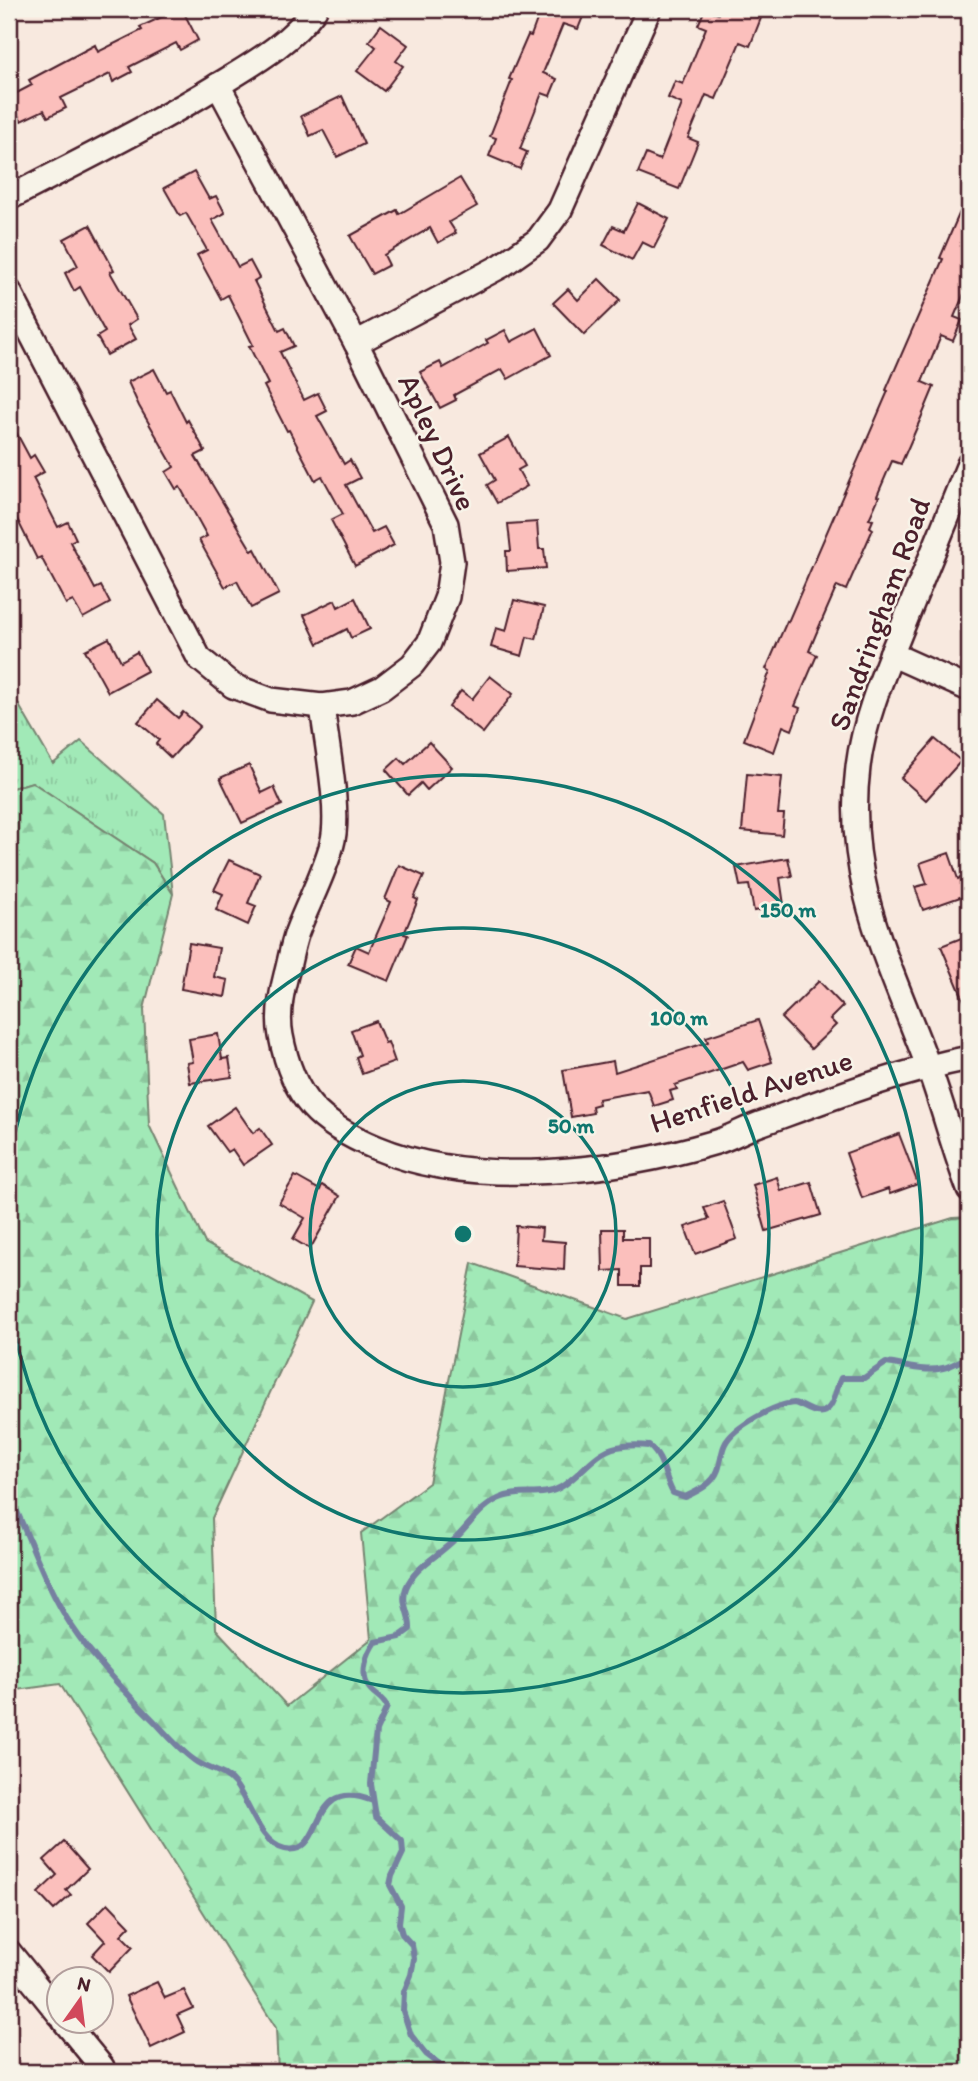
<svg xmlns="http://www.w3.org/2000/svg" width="978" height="2081" font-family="Itim,sans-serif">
  <defs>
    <pattern id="grass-tufts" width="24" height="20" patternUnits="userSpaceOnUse" patternTransform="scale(1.75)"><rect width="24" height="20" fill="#a1e9b7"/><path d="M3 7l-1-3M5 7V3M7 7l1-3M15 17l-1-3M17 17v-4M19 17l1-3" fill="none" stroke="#8cc79e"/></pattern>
    <pattern id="forest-firs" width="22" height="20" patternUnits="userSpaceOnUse" patternTransform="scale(1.75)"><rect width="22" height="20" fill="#a1e9b7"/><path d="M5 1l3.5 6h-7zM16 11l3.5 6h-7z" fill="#8cc79e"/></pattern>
  </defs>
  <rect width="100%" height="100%" fill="#f8e9df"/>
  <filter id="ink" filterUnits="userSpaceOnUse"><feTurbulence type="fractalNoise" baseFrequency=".0143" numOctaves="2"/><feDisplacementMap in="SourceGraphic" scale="14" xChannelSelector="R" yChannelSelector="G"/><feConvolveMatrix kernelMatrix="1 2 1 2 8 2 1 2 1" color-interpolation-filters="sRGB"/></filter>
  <g filter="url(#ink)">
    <polygon fill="url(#grass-tufts)" stroke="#768471" stroke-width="2" points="9,688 53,764 81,741 164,814 173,894 153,863 32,782 9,789"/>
    <polygon fill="url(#forest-firs)" stroke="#768471" stroke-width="2" points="32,782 153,863 173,894 144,1009 149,1125 205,1243 312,1302 212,1518 216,1629 287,1706 371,1639 361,1533 429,1483 472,1263 627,1319 953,1218 969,1217 969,2072 278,2072 276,2028 60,1684 9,1691 9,789"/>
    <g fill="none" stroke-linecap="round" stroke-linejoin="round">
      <g stroke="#7680a0" stroke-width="6">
        <path d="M9,1494C30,1538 45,1586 73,1628C95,1661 128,1695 156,1723C168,1736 180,1750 194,1760C207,1770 224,1770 235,1784C249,1802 260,1844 285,1849C328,1857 306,1774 373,1801"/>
        <path d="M450,2072L426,2054L411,2035L403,2011L404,1992L411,1975L414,1959L412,1945L402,1934L399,1923L401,1906L390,1885L392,1876L403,1853L402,1841L376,1817L371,1784L376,1731L387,1707C383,1697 373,1695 368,1686C360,1673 367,1653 375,1642L399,1637L410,1629C411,1615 400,1604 406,1588C414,1567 440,1555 455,1539C470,1525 482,1504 503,1497C522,1490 543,1498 561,1487C580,1476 595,1451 617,1447C627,1445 639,1445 649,1446C664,1458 664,1477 673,1493L685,1497C698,1491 713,1484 718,1470C721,1462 721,1452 725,1444C733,1427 776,1404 794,1403C802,1405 808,1410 816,1412C834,1416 835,1389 841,1378H864L886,1363C905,1365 924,1373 943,1368C952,1366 961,1360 969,1356"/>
      </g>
    </g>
    <g fill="#fbbfbc" stroke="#4a1f2b" stroke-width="2">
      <polygon points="161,9 182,9 198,40 180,50 176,43 129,67 132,72 113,82 110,74 61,98 66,108 48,117 44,110 21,121 9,97 32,85 29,80 95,45 98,52 142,30 140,27 164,16"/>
      <polygon points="528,9 586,9 578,29 563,24 543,73 557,79 550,96 542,93 520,149 527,152 520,169 489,156 496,138 490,136 512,80 509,79 528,35 531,36 539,14"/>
      <polygon points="705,9 718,14 720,9 751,9 749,14 761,18 750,46 740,42 716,99 706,95 688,138 698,142 679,189 638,173 646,154 660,160 682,104 668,98 675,81 683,84 706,28 698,25"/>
      <polygon points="381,25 408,45 396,61 403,66 384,91 357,71 376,47 369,41"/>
      <polygon points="342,96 364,144 337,157 323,130 310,136 301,116"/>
      <polygon points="194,172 209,199 216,196 225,213 212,220 238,267 250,261 259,278 254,281 279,331 285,328 294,346 280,352 304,400 318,393 327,411 317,416 344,464 350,460 360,478 346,485 372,533 384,527 394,545 355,566 331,520 343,514 322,476 315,480 289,430 287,431 264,386 268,384 249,346 253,345 228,295 221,299 197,255 207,250 186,213 180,216 164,188"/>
      <polygon points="460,178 477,206 449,222 456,233 438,243 430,228 384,255 389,265 372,274 350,236 397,210 399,214"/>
      <polygon points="969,191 969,282 954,317 962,320 953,341 941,336 922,382 934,387 924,411 901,464 892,461 877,496 879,497 869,519 873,520 870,527 873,529 846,590 837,586 816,634 809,651 817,655 795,706 800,708 792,730 783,726 774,752 744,740 770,671 766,669 787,621 788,622 888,391 886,390 943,259 940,258"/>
      <polygon points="638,203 669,219 654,248 642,242 632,260 603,245 613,226 624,231"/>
      <polygon points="90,225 114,270 110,272 137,319 128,325 136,339 107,355 97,337 105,332 80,287 74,291 65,273 78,266 64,239"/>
      <polygon points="599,279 620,300 584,335 553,303 568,289 578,300"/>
      <polygon points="537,328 551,355 508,379 502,369 454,395 456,400 440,408 420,372 440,362 443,368 488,343 486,340 505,330 511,342"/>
      <polygon points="154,369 166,392 170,390 186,422 188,420 205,451 195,456 252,551 255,549 279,594 251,608 237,581 225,587 199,540 207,536 180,487 176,489 166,472 174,467 139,406 128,382"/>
      <polygon points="9,419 30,458 34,455 44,472 33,478 58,527 68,522 76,539 70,542 95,589 101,586 110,603 83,618 73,601 66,604 41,557 37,559 9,503"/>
      <polygon points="509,437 525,466 518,470 527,486 497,503 487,485 495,480 480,453"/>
      <polygon points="537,522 539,549 544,549 546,568 507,571 506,551 511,551 508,524"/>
      <polygon points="355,598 370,629 351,638 347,629 318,644 304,615 335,600 338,607"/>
      <polygon points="514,600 544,607 536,639 527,637 522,656 491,647 496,628 506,631"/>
      <polygon points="109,638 121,661 137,652 147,671 108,692 85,650"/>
      <polygon points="490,676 513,694 483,733 449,707 461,691 472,699"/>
      <polygon points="157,700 178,718 183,712 200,726 171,758 156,744 159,740 138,722"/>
      <polygon points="935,739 961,761 926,800 901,778"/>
      <polygon points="429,742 452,767 427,790 421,783 408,795 386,770 399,758 405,764"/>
      <polygon points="249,765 262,793 274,787 282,805 242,823 220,778"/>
      <polygon points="747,774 782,777 778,814 784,814 782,835 742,831"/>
      <polygon points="949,853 958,879 969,875 969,894 923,910 915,887 927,884 920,863"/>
      <polygon points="788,858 792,876 780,878 784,905 754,911 749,885 740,886 736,867"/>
      <polygon points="229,860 260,874 248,903 256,906 248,925 216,910 223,894 214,890"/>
      <polygon points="399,865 424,876 414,898 418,900 404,934 408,935 389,981 348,964 356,946 369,952 391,902 385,899"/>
      <polygon points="969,935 969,1009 968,1010 941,946"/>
      <polygon points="189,943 219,948 214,977 228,980 225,997 181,989"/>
      <polygon points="819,981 843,1006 830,1019 836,1025 811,1049 781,1018"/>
      <polygon points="758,1020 772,1062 748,1070 743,1062 675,1085 677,1089 670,1091 673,1100 654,1106 648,1090 598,1099 599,1104 592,1106 593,1113 571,1117 563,1070 613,1061 615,1072 708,1042 706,1037"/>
      <polygon points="376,1021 385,1043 388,1042 395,1062 362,1074 356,1057 360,1055 351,1030"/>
      <polygon points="218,1034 222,1059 229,1058 232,1077 190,1083 187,1063 193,1062 189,1039"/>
      <polygon points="235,1107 253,1133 260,1128 272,1145 243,1165 232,1149 227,1152 208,1126"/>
      <polygon points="899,1134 918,1184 890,1194 888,1189 862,1198 846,1153"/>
      <polygon points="295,1176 320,1190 322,1185 340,1196 310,1249 293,1239 305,1218 279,1203"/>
      <polygon points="777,1177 781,1191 811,1182 821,1215 766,1231 753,1185"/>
      <polygon points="723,1201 737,1239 695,1254 685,1227 709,1219 704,1208"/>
      <polygon points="516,1226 542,1228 541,1240 565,1242 564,1270 514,1266"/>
      <polygon points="602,1229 623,1229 623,1238 649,1238 649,1268 640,1268 640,1286 622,1286 622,1270 603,1271"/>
      <polygon points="64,1842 88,1869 66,1890 71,1895 54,1910 38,1893 57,1875 44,1860"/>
      <polygon points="108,1903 130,1926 121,1935 133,1947 109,1972 92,1955 105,1941 88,1923"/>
      <polygon points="157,1982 165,1998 184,1990 193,2008 177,2015 185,2032 151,2048 126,1996"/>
    </g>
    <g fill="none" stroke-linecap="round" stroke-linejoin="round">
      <defs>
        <g id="minor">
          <path d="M9,198C80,161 152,126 220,84C256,62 290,43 315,9"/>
          <polyline points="9,291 199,658 233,686 271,700 322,706 352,702 382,688 412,665 429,643 447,597 452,562 446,524 356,343 218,85"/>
          <polyline points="356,343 501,266 538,240 560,210 649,9"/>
          <path d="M969,464C948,516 926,569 905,621C886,668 864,717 858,767C844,880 889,962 927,1063C943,1105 953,1148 969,1189"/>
          <polyline points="891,654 969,689"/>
          <path d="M322,706C326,741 341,813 332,844C324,874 308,903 297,932C292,946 290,961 286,975C281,994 277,1016 281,1036C293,1099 319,1124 377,1148C475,1189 616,1172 716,1142C730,1138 743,1130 757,1125C826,1100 897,1072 969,1058"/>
          <polyline points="9,1952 60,2015"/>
          <polyline points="65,2022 102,2067 103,2072"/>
        </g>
      </defs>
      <use href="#minor" stroke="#4a1f2b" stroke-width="28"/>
      <use href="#minor" stroke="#f7f3e8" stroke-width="23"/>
    </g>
  </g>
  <g fill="none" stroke="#0f766e" stroke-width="3.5">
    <circle cx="463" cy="1234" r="153"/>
    <circle cx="463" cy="1234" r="306"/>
    <path d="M9 1166A459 459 0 1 1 9 1302"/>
  </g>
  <g text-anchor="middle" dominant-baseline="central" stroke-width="5" stroke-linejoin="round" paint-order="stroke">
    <g font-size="30" fill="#4a1f2b" stroke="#f7f3e8">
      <text transform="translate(438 442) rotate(65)">Apley Drive</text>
      <text transform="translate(879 614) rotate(-70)">Sandringham Road</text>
      <text transform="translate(751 1091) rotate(-18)">Henfield Avenue</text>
    </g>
  </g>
  <circle cx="463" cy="1234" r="10" fill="#0f766e" stroke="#f7f3e8" stroke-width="3.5"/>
  <g font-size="21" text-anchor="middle" font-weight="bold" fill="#0f766e" stroke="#f7f3e8" stroke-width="5" stroke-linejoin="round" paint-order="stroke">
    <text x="788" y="917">150 m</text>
    <text x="679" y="1025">100 m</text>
    <text x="571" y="1133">50 m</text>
  </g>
  <rect width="978" height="2081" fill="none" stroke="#f7f3e8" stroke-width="35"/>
  <rect x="18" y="18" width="943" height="2046" fill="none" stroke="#4a1f2b" stroke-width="2.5" filter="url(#ink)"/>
  <g transform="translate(80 2000) rotate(14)"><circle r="33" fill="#f7f3e8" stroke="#b29e9c" stroke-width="2"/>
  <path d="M0-5L12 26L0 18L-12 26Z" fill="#d1495b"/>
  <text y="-10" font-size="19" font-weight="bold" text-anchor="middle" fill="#4a1f2b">N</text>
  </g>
</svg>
